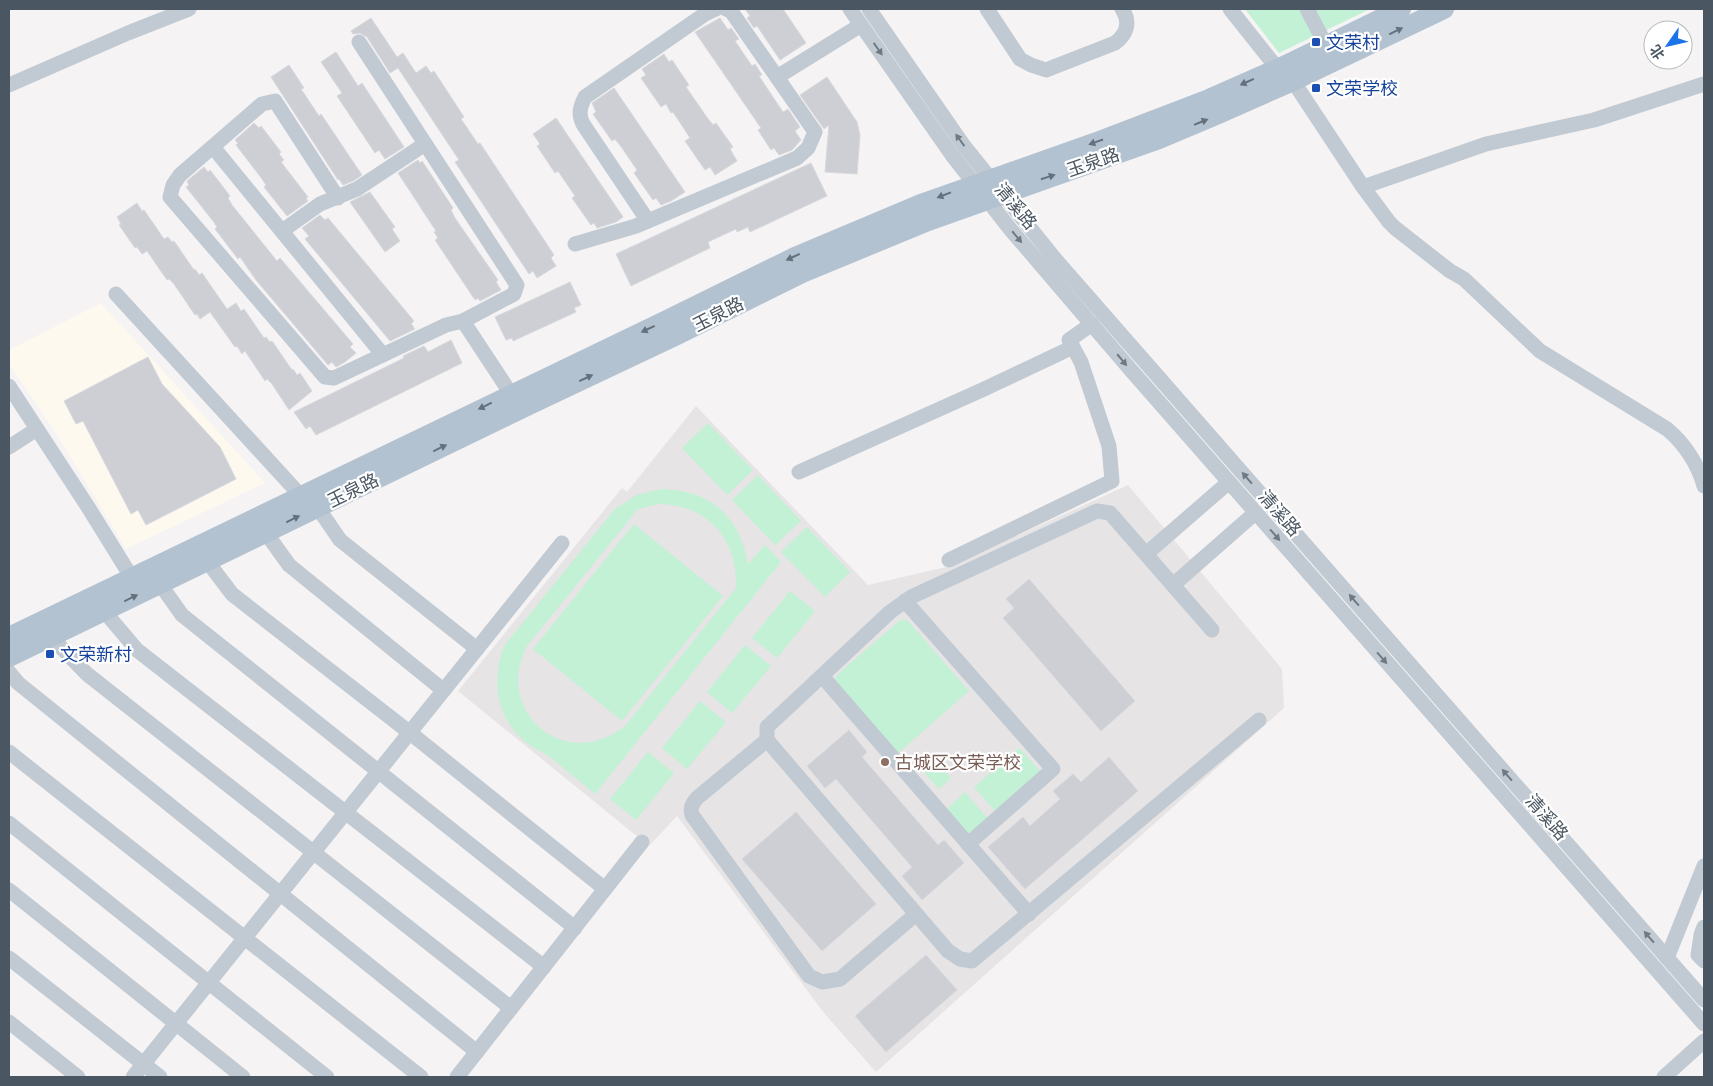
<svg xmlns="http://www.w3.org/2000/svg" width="1713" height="1086" font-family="Mulish,'Noto Sans SC',sans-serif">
  <rect width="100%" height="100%" fill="#f5f3f3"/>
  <polygon fill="#fdf9ef" points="101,303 265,483 126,549 59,438 9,364 9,350"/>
  <polygon fill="#e6e4e5" points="696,406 868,585 951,566 1128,485 1282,669 1284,708 876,1072 824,1013 677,816 649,846 458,691 622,488 627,492"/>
  <g fill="#c3f1d5" fill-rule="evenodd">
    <polygon points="1245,9 1370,9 1279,53"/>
    <polygon points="708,423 753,470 727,495 682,448"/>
    <polygon points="758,475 801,521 775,545 732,500"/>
    <path d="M662,489C711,490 740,517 748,564L765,545L781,562L595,794C580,782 565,769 550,757C543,752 534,749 527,743C496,719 491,681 504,646L614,510L636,495ZM659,504C708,505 738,539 736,588L625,726C566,773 493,713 527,646L638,509Z"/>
    <polygon points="634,524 723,596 622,721 533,649"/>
    <polygon points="807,527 850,572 825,597 781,552"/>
    <polygon points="790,591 815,611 777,658 752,638"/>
    <polygon points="903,619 909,622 969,691 897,754 837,684 835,680 837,675 899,621"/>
    <polygon points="745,645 771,666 732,713 707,692"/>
    <polygon points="700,701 726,722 687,769 662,748"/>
    <polygon points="1019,748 1041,772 995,811 974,787"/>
    <polygon points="927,751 951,778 939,789 915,762"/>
    <polygon points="648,752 674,773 636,820 610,799"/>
    <polygon points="965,792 989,820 969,837 946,810"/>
  </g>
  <g fill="#cdcfd5" stroke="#d7d9de">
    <polygon points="745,9 783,9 806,43 780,60 757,26 754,28 747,18 750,16"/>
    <polygon points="371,18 397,57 403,53 416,73 426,66 431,73 434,71 464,117 461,119 478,144 480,143 554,255 551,258 556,266 537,278 533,271 529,274 455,162 459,160 398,68 390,73 367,37 359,33 353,34 351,31"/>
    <polygon points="720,18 728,30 731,28 739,39 735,41 752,66 755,64 762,75 759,76 783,112 788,109 800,127 795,131 801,140 792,150 779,155 774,148 771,150 758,130 761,128 695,32"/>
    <polygon points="336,52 358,86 362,83 404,147 385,159 379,150 375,153 337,96 342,93 321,62"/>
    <polygon points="664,54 669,62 672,60 689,85 686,87 706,116 713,125 716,123 733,147 730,149 737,161 715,175 710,167 705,170 685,141 690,138 673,112 671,113 666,104 661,107 641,78 646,75 642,69"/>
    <polygon points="289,65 304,88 301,89 319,116 321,114 362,175 353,181 343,185 339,179 338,180 271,77"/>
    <polygon points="827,77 857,122 860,135 857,174 825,172 829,125 824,129 800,95"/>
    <polygon points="614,88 685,192 671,201 661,205 656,198 653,200 634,173 637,170 622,148 615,139 612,141 593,114 596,112 592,103"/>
    <polygon points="556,118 623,217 616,222 597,228 594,223 591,225 572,198 575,196 558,171 555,173 537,146 540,144 533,134"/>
    <polygon points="254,123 259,128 261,126 281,152 279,154 284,160 281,162 308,197 306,198 308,201 287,216 264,187 266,185 262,179 236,145 238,143 235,140"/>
    <polygon points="418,160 420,163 422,161 434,179 453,208 451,210 455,218 498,280 496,282 501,290 480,301 478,298 475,300 435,240 438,238 434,232 436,231 398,173"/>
    <polygon points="811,163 827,196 750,232 748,227 737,232 736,229 708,242 710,248 631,286 616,254"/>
    <polygon points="204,167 208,172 210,170 230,196 228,198 232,205 277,261 280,258 353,344 350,347 356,353 345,362 336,367 332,362 328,365 256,280 240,257 238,259 215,229 217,227 213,221 186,187 189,185 187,181"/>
    <polygon points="370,192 395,227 392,229 400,241 385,252 350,202"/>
    <polygon points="137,203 142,211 144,210 164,239 168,237 172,242 174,241 194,270 195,269 199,275 202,273 227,309 236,303 241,311 244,309 264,338 266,337 270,342 272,341 292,370 293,369 297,375 300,373 312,391 289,410 272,384 267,379 265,381 245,351 242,354 237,346 235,347 210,312 200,319 197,314 195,315 174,284 169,279 167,280 147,251 142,254 137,247 135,248 119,225 121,224 117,217"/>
    <polygon points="320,215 325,220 328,218 368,266 414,321 411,324 415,329 390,341 305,239 309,236 302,228"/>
    <polygon points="570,282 581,305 574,308 576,312 513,341 512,338 506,340 495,317"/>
    <polygon points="451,340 462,363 316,435 310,426 306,429 294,412 400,360 404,358 403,356 424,346 428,352"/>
    <polygon points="148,357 162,384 220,447 236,479 146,525 138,510 131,514 83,421 76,424 64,401"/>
    <polygon points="1029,579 1135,701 1101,731 1003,618 1014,608 1006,599"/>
    <polygon points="849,730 867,752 862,757 938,845 944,840 964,863 922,900 902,876 912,867 836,779 825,788 807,766"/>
    <polygon points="1109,757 1138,791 1025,889 988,847 1023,817 1030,826 1060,799 1053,791 1073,774 1081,782"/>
    <polygon points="796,812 876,904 822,951 742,859"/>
    <polygon points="926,955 957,990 886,1052 855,1016"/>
  </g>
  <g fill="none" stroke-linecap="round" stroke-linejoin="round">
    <g stroke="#c1cad2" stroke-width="15">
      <polyline points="850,9 952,155 1011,230 1130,369 1704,1024"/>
      <polyline points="869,9 964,146 1055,259 1704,1000"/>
      <path d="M987,9L1020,59L1031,65L1046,70L1115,43C1127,34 1131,22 1122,9"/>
      <polyline points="1230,9 1277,68"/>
      <polyline points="1307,9 1326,45"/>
      <polyline points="777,77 861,25"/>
      <path d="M1293,81L1363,187L1389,222L1395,228L1450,271L1464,279L1540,351L1667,429C1684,443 1698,464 1704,486"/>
      <polyline points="9,85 128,33 189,9"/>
      <polyline points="213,147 383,355"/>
      <polyline points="1363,187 1486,144 1594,120 1704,84"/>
      <polyline points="338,198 275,101 262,104 180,175 173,185 170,197 325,377 334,378 446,325 463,321 514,294 517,285 359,42"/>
      <path d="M648,221L583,124C578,114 580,107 585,97L705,14L716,9"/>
      <polyline points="282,231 320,204 357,189 425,144"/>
      <polyline points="575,244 636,226 797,158 808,148 815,132 731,11 726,9"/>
      <polyline points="116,294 301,496"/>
      <polyline points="463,321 511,394"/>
      <polyline points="9,386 88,507 132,578"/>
      <polyline points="9,447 37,429"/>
      <polyline points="799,472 982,390 1073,347"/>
      <polyline points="318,508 340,540 477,649"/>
      <polyline points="266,533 289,565 443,690"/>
      <polyline points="1146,554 1229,482"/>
      <polyline points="949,560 1112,481 1109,446 1081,362 1069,340 1092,324"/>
      <polyline points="207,561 232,594 409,732 605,889"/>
      <polyline points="160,584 182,615 575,928"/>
      <polyline points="1173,585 1255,513"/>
      <polyline points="905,601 1053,769 968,844"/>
      <polyline points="104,611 137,650 544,967"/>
      <polyline points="1212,630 1110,513 1097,511 911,597 890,612 767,727 767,740 948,951 960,959 972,961 1259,720"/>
      <polyline points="51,637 87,674 511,1008"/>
      <polyline points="9,672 18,683 477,1052"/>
      <polyline points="822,676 1029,914"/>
      <path d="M767,740L697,798C692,804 690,808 692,815L809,976L822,982L840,979L916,914"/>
      <polyline points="9,752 421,1077"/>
      <polyline points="9,823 327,1077"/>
      <polyline points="9,890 243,1077"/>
      <polyline points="1704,927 1701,935 1698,955 1704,961"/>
      <polyline points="9,958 160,1077"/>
      <polyline points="1667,958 1704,866"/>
      <polyline points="9,1022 78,1077"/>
      <polyline points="133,1077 562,543"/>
      <polyline points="457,1077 642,842"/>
      <polyline points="1664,1077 1704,1041"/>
    </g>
    <g stroke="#b3c2d1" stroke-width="20">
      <polyline points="9,637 667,320 795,257 921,204 1094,143 1209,99 1286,65 1401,9"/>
      <polyline points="9,657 529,405 675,336 802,273 928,221 1159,139 1216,115 1293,81 1444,9"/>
    </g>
  </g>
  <defs><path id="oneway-solid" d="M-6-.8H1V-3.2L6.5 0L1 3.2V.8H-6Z" transform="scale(1.25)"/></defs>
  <g fill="#64717d">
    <use href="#oneway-solid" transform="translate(1396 31) rotate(-26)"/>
    <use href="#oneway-solid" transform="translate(1247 82) rotate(156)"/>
    <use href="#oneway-solid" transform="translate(1201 122) rotate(-22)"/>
    <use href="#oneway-solid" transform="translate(1096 142) rotate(161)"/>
    <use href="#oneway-solid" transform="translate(1048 177) rotate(-18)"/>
    <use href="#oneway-solid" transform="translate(944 195) rotate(159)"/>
    <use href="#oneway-solid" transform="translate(793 257) rotate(155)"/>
    <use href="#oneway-solid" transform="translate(648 329) rotate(155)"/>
    <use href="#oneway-solid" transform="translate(586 378) rotate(-25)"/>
    <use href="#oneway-solid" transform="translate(485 406) rotate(154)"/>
    <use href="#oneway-solid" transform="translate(440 448) rotate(-26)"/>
    <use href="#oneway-solid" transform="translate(293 519) rotate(-26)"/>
    <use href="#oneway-solid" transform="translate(131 598) rotate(-26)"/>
  </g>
  <g fill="#6e7983">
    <use href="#oneway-solid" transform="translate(878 49) rotate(55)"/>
    <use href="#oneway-solid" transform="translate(960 140) rotate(-126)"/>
    <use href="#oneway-solid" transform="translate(1017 237) rotate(50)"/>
    <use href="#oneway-solid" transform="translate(1122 360) rotate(50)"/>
    <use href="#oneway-solid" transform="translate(1247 478) rotate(-131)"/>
    <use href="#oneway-solid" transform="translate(1275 535) rotate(49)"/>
    <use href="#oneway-solid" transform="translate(1354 600) rotate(-131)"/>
    <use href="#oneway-solid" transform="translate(1382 658) rotate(49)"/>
    <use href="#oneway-solid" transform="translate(1507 775) rotate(-131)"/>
    <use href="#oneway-solid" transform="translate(1649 937) rotate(-131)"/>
  </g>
  <g fill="#1a4fb4" stroke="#fff" stroke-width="2">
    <rect x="1311" y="37" width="10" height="10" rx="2.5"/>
    <rect x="1311" y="83" width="10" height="10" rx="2.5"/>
    <rect x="45" y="649" width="10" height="10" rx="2.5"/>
  </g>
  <circle fill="#8d6e63" stroke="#fff" stroke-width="2" cx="885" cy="762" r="5"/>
  <g text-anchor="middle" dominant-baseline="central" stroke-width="4.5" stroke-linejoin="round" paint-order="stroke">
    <g font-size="18" fill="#164399" stroke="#fff" text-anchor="start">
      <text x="1326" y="42">文荣村</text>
      <text x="1326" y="88">文荣学校</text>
      <text x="60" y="654">文荣新村</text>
    </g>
    <g font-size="18" fill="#4a5661" stroke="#fff">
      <text transform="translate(1093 162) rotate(-19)">玉泉路</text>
      <text transform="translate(1016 206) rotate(50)">清溪路</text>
      <text transform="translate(718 314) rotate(-27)">玉泉路</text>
      <text transform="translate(353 490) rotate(-26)">玉泉路</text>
      <text transform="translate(1280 513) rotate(49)">清溪路</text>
      <text transform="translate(1547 817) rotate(49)">清溪路</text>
    </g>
    <g font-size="18" fill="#785e54" stroke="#fff" text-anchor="start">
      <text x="895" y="762">古城区文荣学校</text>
    </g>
  </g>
  <rect width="1713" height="1086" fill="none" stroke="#4a5661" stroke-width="20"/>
  <g transform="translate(1668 45) rotate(236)"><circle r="24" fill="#ffffff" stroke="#b7bbc0"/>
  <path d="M0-4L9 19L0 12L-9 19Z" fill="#1a73e8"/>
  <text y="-8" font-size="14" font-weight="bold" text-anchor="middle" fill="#4a5661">北</text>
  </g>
</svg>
